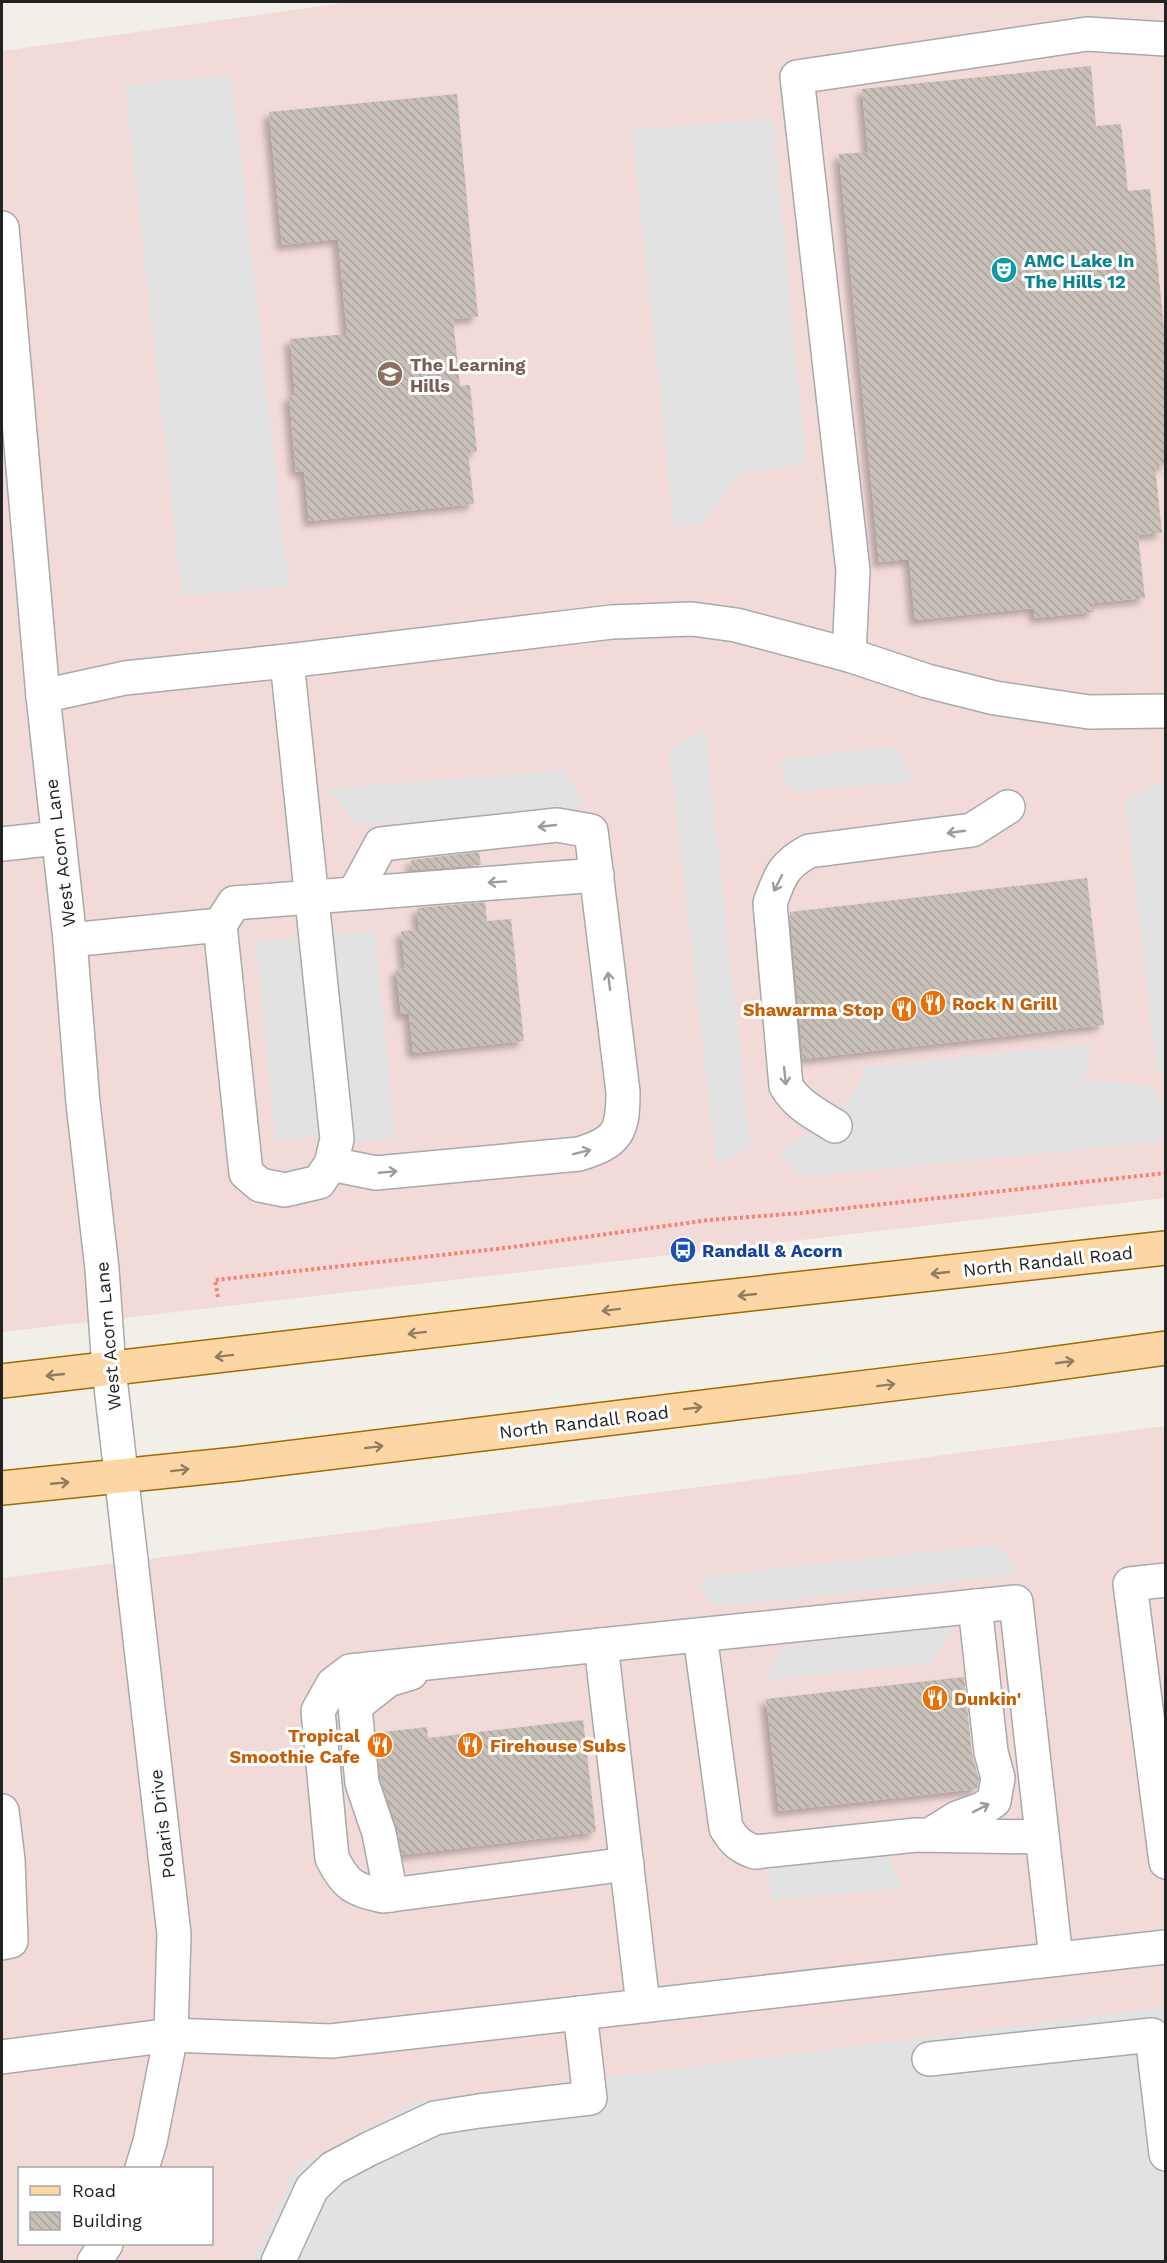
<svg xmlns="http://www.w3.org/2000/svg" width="1167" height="2263" font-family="'Work Sans',sans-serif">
  <defs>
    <pattern id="building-back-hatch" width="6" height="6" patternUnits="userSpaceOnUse" patternTransform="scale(1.5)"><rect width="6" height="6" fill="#c7bfb8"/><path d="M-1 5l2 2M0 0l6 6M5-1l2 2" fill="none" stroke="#aba49e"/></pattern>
    <filter id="shadow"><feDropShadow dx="-5.5" dy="5.5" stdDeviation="3" flood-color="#0004"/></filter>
  </defs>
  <rect width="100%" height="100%" fill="#f2efe9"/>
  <g fill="#f2dad9" fill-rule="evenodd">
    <polygon points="351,2 1165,2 1165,1198 2,1332 2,51"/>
    <path d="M1165,1426V2261H2V1578ZM20,2168H212V2244H20Z"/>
  </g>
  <g fill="#e2e2e2">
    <polygon points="232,75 289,587 182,596 125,85"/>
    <polygon points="773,118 806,463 741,474 702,524 674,527 632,130"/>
    <polygon points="705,729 751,1147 716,1164 669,749"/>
    <polygon points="895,746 914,781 791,792 778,760"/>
    <polygon points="562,770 587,806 358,826 327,789"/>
    <polygon points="1165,781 1166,1068 1157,1073 1125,800"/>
    <polygon points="375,931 395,1137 354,1143 309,1137 276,1142 256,941"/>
    <polygon points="1091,1044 1084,1079 1153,1087 1165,1115 1165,1138 1160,1142 800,1177 778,1152 849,1101 867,1066"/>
    <polygon points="999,1544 1019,1575 716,1607 697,1585 706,1576"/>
    <polygon points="953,1626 932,1663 767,1680 779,1647"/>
    <polygon points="887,1853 902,1888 773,1901 767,1868"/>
    <polygon points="1165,2007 1165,2261 251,2262 297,2166 416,2101"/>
  </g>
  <g fill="url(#building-back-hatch)" filter="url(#shadow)">
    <polygon points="1091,66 1096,126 1121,124 1128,191 1150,189 1166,349 1166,465 1155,467 1162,533 1138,535 1145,598 1093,603 1094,612 1035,618 1034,608 915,620 909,559 879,562 839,154 868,152 862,89"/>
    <polygon points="457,94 478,317 453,319 460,386 470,385 477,452 468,452 474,504 309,521 304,471 296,472 289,396 295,395 290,339 347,334 338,239 282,245 269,112"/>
    <polygon points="479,852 481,865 413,870 411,860"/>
    <polygon points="1087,878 1104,1025 803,1059 790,912"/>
    <polygon points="485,902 487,921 511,919 524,1041 413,1053 409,1013 401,1014 396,969 405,968 401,931 419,930 417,908"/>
    <polygon points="964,1677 972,1754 979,1779 977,1789 779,1811 766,1699"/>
    <polygon points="583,1720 596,1832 402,1855 397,1827 380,1779 376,1733 427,1727 428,1738"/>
  </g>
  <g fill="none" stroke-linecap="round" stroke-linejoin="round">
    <defs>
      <g id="minor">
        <polyline points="2,228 43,696 70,940 83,1103 102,1269 109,1369 174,1934 171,2035 150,2142 142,2168"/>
        <polyline points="849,655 853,571 797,77 1087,34 1166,39"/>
        <polyline points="43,696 125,678 287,661 612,622 692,619 736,625 849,655 927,681 995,698 1089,712 1166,711"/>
        <polyline points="2,844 57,838"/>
        <polyline points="220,925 234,903 597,875"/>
        <polyline points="70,940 220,925 246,1173 260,1185 285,1190 319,1182 331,1164 337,1139 287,661"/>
        <path d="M835,1126C816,1114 798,1106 786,1086L770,903C780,876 783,865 809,851L972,830L1008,807"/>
        <path d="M331,1164L376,1173L579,1154C618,1142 623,1132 623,1092L591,831L557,825L381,844L355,892"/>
        <polyline points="1166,1580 1130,1584 1166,1862"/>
        <path d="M700,1635L726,1828C734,1841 740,1847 755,1852L916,1835L1041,1837"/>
        <polyline points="601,1645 643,2005"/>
        <polyline points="2,1811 8,1860 11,1941 2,1943"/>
        <polyline points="933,1833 957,1818 982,1809 994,1801 998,1778 991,1752 975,1606"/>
        <path d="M627,1864L383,1896C353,1889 346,1886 332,1858L318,1711L333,1684L350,1671L1016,1602L1056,1959"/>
        <polyline points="391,1895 379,1833 362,1783 355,1706 388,1680 411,1673"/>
        <polyline points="2,2057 171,2035 331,2041 1166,1947"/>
        <polyline points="929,2059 1152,2035 1166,2154"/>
        <polyline points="94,2262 106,2244"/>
        <polyline points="278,2262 312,2188 333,2168 369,2149 435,2118 479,2111 590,2098 580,2013"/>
      </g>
      <g id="major">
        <polyline points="2,1381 669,1303 1166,1248"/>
        <polyline points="2,1488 237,1464 1007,1370 1166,1348"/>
      </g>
    </defs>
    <use href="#minor" stroke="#a9a9a9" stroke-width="36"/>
    <use href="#major" stroke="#a06b00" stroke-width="36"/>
    <polyline stroke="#fa8072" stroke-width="4" stroke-dasharray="3 3" stroke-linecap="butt" points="218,1297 215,1280 505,1248 709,1220 802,1213 1166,1173"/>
    <use href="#minor" stroke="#fff" stroke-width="33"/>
    <use href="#major" stroke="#fcd6a4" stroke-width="33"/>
  </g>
  <defs><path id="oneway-shaft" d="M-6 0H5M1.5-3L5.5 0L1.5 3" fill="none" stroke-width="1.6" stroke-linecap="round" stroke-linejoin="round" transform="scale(1.5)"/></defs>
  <g stroke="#9c9c9c">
    <use href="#oneway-shaft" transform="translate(547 826) rotate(174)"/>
    <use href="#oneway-shaft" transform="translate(956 832) rotate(172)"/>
    <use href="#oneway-shaft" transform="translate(497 882) rotate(176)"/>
    <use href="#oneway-shaft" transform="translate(778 883) rotate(117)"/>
    <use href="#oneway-shaft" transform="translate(609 981) rotate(-97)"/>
    <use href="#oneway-shaft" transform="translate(785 1076) rotate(84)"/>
    <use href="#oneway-shaft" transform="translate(582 1152) rotate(-14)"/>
    <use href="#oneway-shaft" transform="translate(388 1172) rotate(-5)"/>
    <use href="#oneway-shaft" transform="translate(981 1808) rotate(-27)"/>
  </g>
  <g stroke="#8f7c63">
    <use href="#oneway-shaft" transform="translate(940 1273) rotate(174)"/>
    <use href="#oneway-shaft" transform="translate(747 1295) rotate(174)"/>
    <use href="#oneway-shaft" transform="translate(611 1310) rotate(173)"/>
    <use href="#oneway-shaft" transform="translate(417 1333) rotate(173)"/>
    <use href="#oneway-shaft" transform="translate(224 1356) rotate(173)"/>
    <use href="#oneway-shaft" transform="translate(1065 1362) rotate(-8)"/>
    <use href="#oneway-shaft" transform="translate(55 1375) rotate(174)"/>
    <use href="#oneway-shaft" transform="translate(886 1385) rotate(-7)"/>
    <use href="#oneway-shaft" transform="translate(693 1408) rotate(-7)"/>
    <use href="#oneway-shaft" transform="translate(374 1447) rotate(-7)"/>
    <use href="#oneway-shaft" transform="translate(180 1470) rotate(-7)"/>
    <use href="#oneway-shaft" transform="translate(60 1483) rotate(-5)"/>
  </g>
  <defs>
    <symbol id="theatre-disc" viewBox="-11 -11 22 22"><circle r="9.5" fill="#0f9aa8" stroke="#fff"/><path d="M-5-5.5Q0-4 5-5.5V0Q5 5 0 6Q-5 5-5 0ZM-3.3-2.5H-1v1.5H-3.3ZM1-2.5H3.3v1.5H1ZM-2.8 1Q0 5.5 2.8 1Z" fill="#fff"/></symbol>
    <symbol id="school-disc" viewBox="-11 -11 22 22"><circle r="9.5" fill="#8d6e63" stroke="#fff"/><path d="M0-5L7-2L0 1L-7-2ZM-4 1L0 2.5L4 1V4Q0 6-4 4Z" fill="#fff"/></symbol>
    <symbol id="restaurant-disc" viewBox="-11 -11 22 22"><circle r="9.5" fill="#e8710a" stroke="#fff"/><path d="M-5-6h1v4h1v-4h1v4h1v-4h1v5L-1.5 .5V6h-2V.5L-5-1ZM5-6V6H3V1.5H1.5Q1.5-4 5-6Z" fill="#fff"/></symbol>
    <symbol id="bus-disc" viewBox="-11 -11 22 22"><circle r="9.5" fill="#1a4fb4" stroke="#fff"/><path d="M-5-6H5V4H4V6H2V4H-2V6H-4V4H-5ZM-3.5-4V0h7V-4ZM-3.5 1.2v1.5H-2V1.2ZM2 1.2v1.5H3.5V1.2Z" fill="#fff"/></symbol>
  </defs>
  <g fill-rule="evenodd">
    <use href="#theatre-disc" x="989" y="255" width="30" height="30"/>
    <use href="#school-disc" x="375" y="359" width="30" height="30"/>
    <use href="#restaurant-disc" x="918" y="988" width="30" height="30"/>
    <use href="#restaurant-disc" x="889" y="994" width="30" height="30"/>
    <use href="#bus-disc" x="668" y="1235" width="30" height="30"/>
    <use href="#restaurant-disc" x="920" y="1683" width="30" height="30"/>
    <use href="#restaurant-disc" x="365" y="1730" width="30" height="30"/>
    <use href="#restaurant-disc" x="455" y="1730" width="30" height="30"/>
  </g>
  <g text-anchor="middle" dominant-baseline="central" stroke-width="6" stroke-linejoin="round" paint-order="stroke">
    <g font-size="18" font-weight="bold" fill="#0d838f" stroke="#fff" text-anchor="start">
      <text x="1024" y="260">AMC Lake In<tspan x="1024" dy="21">The Hills 12</tspan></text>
    </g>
    <g font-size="18" font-weight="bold" fill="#785e54" stroke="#fff" text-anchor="start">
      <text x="410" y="364">The Learning<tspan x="410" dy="21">Hills</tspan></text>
    </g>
    <g font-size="18" fill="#222" stroke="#fff">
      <text transform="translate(60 853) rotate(-97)">West Acorn Lane</text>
      <text transform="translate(1048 1261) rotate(-6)">North Randall Road</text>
      <text transform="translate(108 1336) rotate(-95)">West Acorn Lane</text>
      <text transform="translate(584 1422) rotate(-7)">North Randall Road</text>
      <text transform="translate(162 1824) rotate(-97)">Polaris Drive</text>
    </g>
    <g font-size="18" font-weight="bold" fill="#c56008" stroke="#fff" text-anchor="start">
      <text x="952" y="1003">Rock N Grill</text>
      <text x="884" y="1009" text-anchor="end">Shawarma Stop</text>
      <text x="954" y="1698">Dunkin'</text>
      <text x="360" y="1735" text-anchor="end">Tropical<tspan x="360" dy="21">Smoothie Cafe</tspan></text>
      <text x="490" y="1745">Firehouse Subs</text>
    </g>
    <g font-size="18" font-weight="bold" fill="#164399" stroke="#fff" text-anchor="start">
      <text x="702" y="1250">Randall &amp; Acorn</text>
    </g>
  </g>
  <rect width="1167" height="2263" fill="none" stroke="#222222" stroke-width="6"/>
  <rect x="18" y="2167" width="195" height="78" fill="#ffffff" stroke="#a7a7a7" stroke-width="1.5"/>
  <rect x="30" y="2186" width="30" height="9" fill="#fcd6a4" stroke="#a7a7a7" stroke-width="1.5"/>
  <text x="72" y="2197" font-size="18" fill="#222222">Road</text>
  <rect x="30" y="2212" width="30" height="18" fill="url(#building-back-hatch)" stroke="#a7a7a7" stroke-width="1.5"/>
  <text x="72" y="2227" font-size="18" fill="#222222">Building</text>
</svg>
